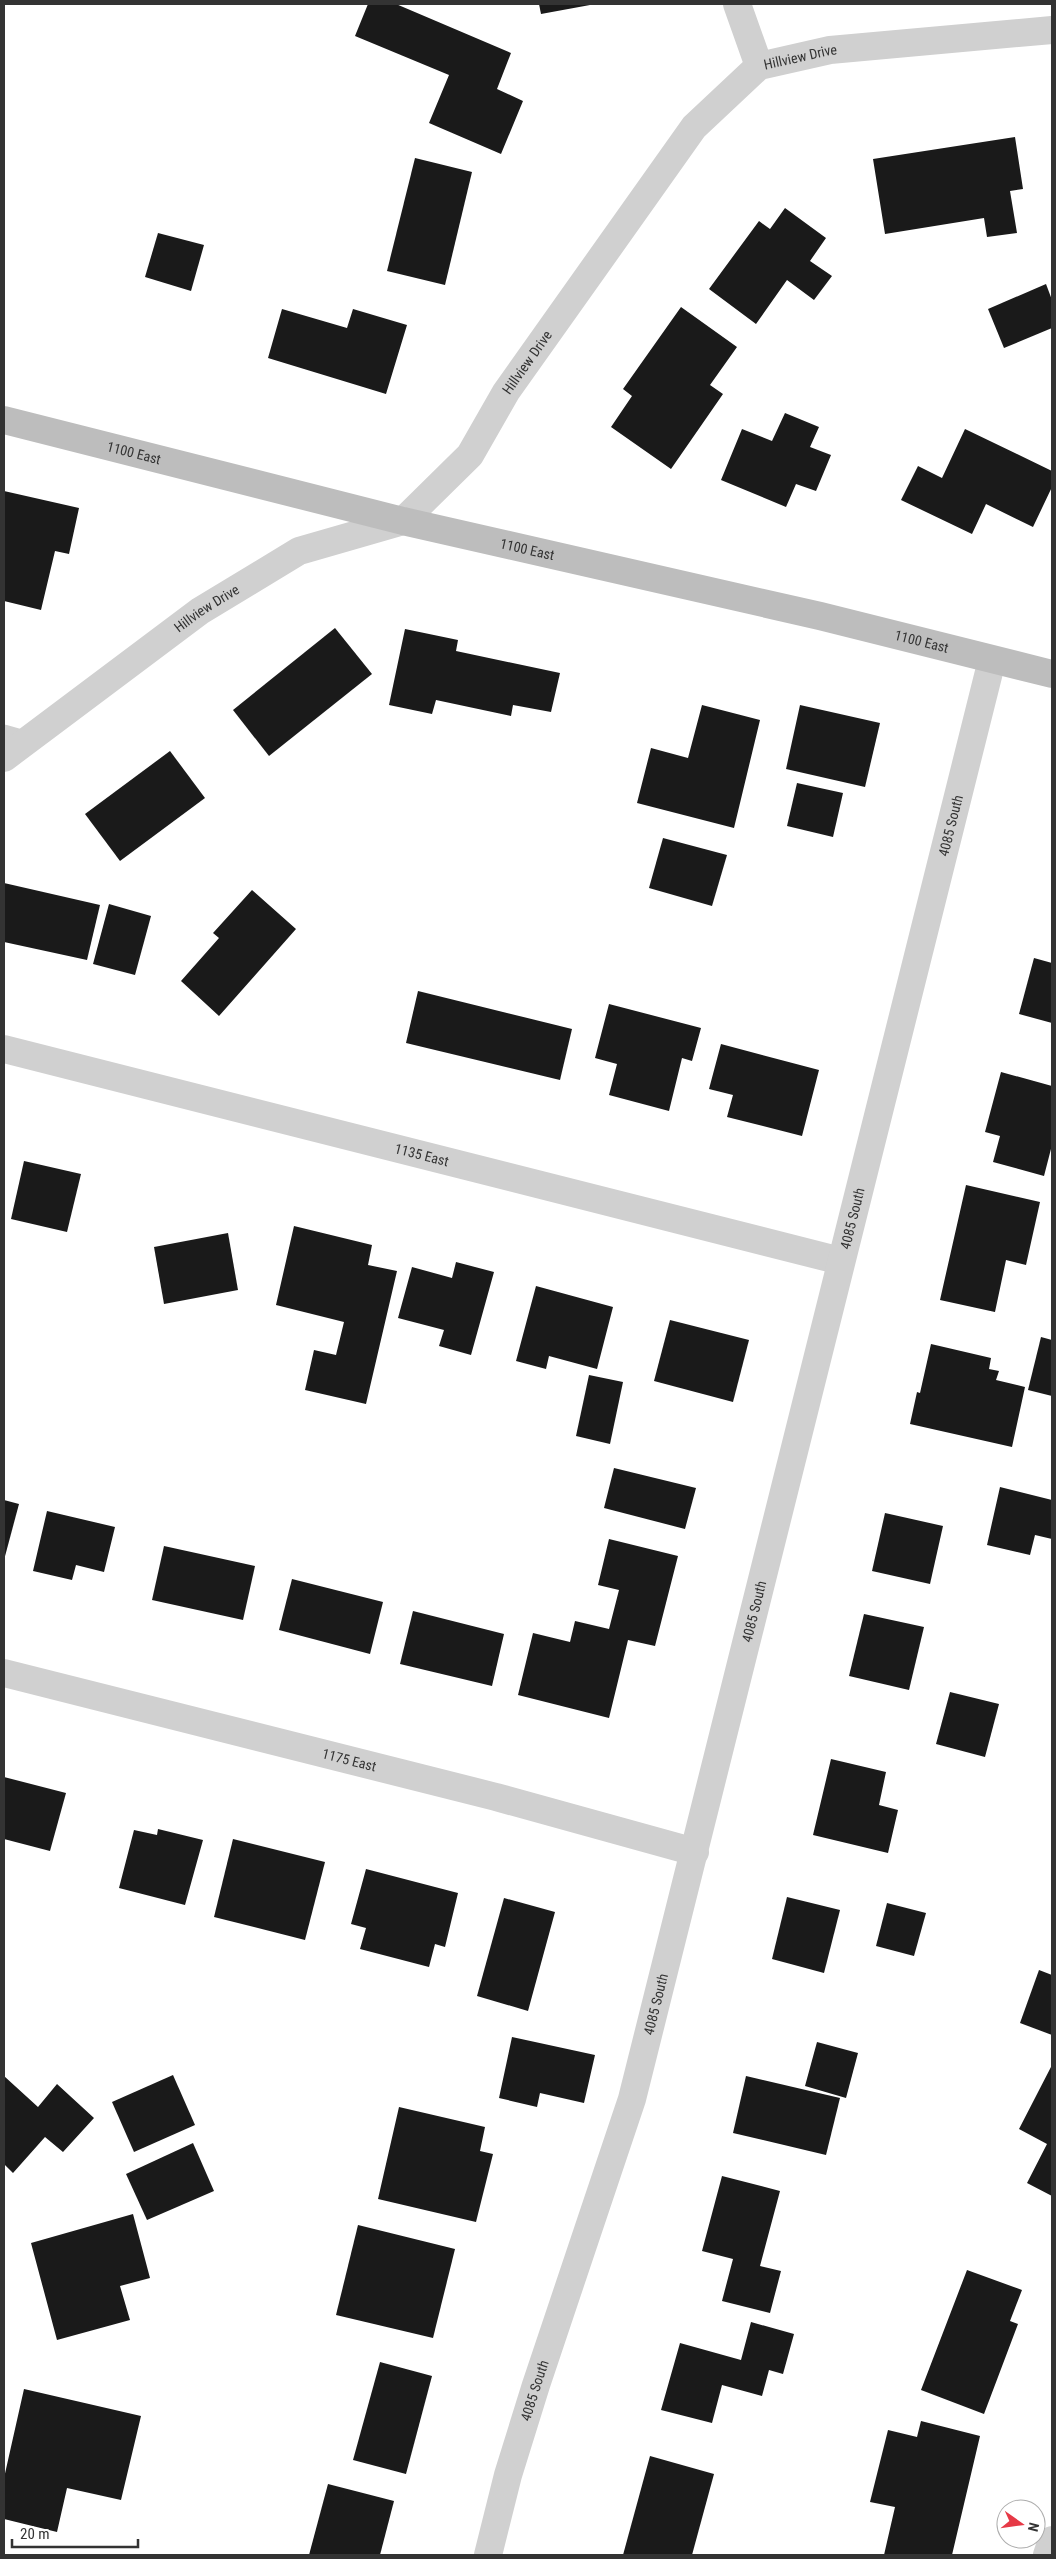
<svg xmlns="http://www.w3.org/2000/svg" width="1056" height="2559" font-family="'Roboto Condensed',sans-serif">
  <rect width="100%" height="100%" fill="#fff"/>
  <g fill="#1a1a1a">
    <polygon points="368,4 396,4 511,53 497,89 523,101 501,154 429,123 449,75 355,36"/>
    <polygon points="539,4 590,4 590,5 541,14"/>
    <polygon points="1015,137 1023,189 1010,191 1017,233 987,237 984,218 885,234 873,159"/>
    <polygon points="415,158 472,172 445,285 387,271"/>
    <polygon points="785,208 826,238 810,261 832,276 814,300 787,280 756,324 709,289 759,221 770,229"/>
    <polygon points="158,233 204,245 191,291 145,277"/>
    <polygon points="1046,284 1052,300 1052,328 1004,348 988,309"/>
    <polygon points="681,307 737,347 710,385 723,394 671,469 611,427 632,396 623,389"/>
    <polygon points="282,309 347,328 353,309 407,325 386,394 268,358"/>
    <polygon points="785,413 819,427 810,447 831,455 816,491 796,484 786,507 721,480 742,429 772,441"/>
    <polygon points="965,429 1052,471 1052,487 1033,527 986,504 972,534 901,500 918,466 942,478"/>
    <polygon points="4,491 79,508 69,554 55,551 41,610 4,601"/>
    <polygon points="335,628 372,674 269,756 233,710"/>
    <polygon points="405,629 458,640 456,651 560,673 551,712 513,705 511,716 436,700 432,714 389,705"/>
    <polygon points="702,705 760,720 734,828 637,803 651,748 688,758"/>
    <polygon points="800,705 880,723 865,787 786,769"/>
    <polygon points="170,751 205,798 120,861 85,814"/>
    <polygon points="797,783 843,793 833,837 787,826"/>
    <polygon points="663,838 727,855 712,906 649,888"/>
    <polygon points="4,883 100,905 87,960 4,942"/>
    <polygon points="252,890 296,929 219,1016 181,981 219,938 213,933"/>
    <polygon points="109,904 151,916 135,975 93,964"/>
    <polygon points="1034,958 1052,963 1052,1023 1019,1014"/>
    <polygon points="418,991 572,1029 560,1080 406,1043"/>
    <polygon points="609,1004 701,1028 692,1061 682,1058 669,1111 609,1095 617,1064 595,1058"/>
    <polygon points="721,1044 819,1070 802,1136 727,1117 733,1095 709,1089"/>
    <polygon points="1001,1072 1052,1086 1052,1145 1044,1176 993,1162 1000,1136 985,1132"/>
    <polygon points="24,1161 81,1174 67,1232 11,1219"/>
    <polygon points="966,1185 1040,1202 1026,1265 1006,1260 995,1312 940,1300"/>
    <polygon points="294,1226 372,1245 368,1265 397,1271 366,1404 305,1390 314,1350 336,1355 344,1322 276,1305"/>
    <polygon points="228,1233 238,1290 164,1304 154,1247"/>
    <polygon points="456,1262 494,1272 471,1355 439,1346 444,1330 398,1318 412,1267 452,1278"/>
    <polygon points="536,1286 613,1307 597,1369 549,1356 546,1369 516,1361"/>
    <polygon points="670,1320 749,1340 733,1402 654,1381"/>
    <polygon points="1041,1337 1052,1340 1052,1396 1028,1390"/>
    <polygon points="931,1344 991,1358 989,1369 999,1371 996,1380 1025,1387 1012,1447 910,1424 917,1392 920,1393"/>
    <polygon points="589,1375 623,1382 610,1444 576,1436"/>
    <polygon points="614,1468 696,1488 685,1529 604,1508"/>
    <polygon points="1000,1487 1052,1500 1052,1539 1035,1535 1030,1555 987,1545"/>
    <polygon points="4,1500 19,1504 4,1560"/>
    <polygon points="47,1511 115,1527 104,1572 76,1565 72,1580 33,1571"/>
    <polygon points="885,1513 943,1526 930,1584 872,1571"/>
    <polygon points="609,1539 678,1556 655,1646 628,1640 609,1718 518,1695 533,1633 570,1642 575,1621 609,1629 619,1590 598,1585"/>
    <polygon points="164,1546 255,1566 243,1620 152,1600"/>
    <polygon points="292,1579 383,1602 370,1654 279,1630"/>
    <polygon points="413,1611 504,1634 492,1686 400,1664"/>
    <polygon points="864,1614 924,1627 909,1690 849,1676"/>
    <polygon points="950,1692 999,1704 985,1757 936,1744"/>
    <polygon points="831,1759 886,1772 879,1805 898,1810 888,1853 813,1835"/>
    <polygon points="4,1777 66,1793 50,1851 4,1839"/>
    <polygon points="158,1829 203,1840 185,1905 119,1888 134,1830 157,1835"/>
    <polygon points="233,1839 325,1862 305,1940 214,1917"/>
    <polygon points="366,1869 458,1893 445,1947 435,1944 429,1967 360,1949 366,1928 351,1924"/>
    <polygon points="787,1897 840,1910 824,1973 772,1959"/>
    <polygon points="504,1898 555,1912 528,2011 477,1996"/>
    <polygon points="887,1903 926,1913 914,1956 876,1946"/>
    <polygon points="1039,1970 1052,1975 1052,2035 1020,2023"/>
    <polygon points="512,2037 595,2055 584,2103 540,2093 537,2107 499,2098"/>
    <polygon points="817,2042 858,2053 846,2098 805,2086"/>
    <polygon points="1052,2065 1052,2196 1027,2183 1047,2144 1019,2129"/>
    <polygon points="173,2075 195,2125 134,2152 112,2102"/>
    <polygon points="4,2076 38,2107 57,2084 94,2118 63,2152 45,2137 13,2173 4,2164"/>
    <polygon points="746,2076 840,2098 826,2155 733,2133"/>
    <polygon points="399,2107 485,2127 480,2151 493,2154 476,2222 378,2199"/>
    <polygon points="193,2143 214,2191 147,2220 126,2174"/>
    <polygon points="722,2176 780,2191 760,2266 781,2271 770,2313 722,2301 733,2259 702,2251"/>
    <polygon points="133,2214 150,2278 120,2286 130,2320 57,2340 31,2243"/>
    <polygon points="358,2225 455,2249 433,2338 336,2315"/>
    <polygon points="967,2270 1022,2290 1010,2321 1018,2324 984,2414 921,2390"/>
    <polygon points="751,2322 794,2334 783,2374 769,2370 762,2396 722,2385 712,2423 661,2410 680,2343 741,2360"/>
    <polygon points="380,2362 432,2376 406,2474 353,2460"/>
    <polygon points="24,2389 141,2416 121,2500 67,2488 57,2532 4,2519 4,2478"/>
    <polygon points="921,2421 980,2436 952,2555 884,2555 895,2507 870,2502 888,2430 917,2437"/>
    <polygon points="650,2456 714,2474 692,2555 623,2555"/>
    <polygon points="328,2484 394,2501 380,2555 309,2555"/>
  </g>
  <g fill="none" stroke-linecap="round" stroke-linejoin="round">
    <polyline stroke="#d0d0d0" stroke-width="21" points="4,735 25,741"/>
    <g stroke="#d0d0d0" stroke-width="28">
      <polyline points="737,4 759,66"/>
      <path id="s1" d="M4,758L200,611L299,551L403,521L470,455L506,392L694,127L759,66L830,50L1052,30"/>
      <path id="s2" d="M4,1049L841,1261"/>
      <path id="s3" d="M4,1673L496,1797L695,1852"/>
      <path id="s4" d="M488,2555L508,2475L536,2385L632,2099L992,660"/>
      <polyline points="1047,2555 1052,2540"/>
    </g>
    <path stroke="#bdbdbd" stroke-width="28" id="s5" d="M4,420L403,521L820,616L1052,674"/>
  </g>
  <g text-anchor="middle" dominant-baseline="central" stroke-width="5" stroke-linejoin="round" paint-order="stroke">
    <g font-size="14" fill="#333" stroke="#fff">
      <text stroke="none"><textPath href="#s1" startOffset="1092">Hillview Drive</textPath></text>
      <text stroke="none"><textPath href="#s1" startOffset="672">Hillview Drive</textPath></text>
      <text stroke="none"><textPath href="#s5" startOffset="134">1100 East</textPath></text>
      <text stroke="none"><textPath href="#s5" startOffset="539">1100 East</textPath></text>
      <text stroke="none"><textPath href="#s1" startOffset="252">Hillview Drive</textPath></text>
      <text stroke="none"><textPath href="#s5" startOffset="944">1100 East</textPath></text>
      <text stroke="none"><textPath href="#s4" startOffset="1791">4085 South</textPath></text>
      <text stroke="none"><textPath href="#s2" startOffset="431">1135 East</textPath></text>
      <text stroke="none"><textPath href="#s4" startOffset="1386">4085 South</textPath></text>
      <text stroke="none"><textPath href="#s4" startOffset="981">4085 South</textPath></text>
      <text stroke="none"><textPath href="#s3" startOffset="356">1175 East</textPath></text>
      <text stroke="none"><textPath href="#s4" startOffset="576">4085 South</textPath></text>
      <text stroke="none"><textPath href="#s4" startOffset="171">4085 South</textPath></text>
    </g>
  </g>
  <rect width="1056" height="2559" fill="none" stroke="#333333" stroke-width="10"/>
  <g transform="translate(1021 2524) rotate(104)"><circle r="24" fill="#ffffff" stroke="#adadad"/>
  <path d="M0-4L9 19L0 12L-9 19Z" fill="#e63946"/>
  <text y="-8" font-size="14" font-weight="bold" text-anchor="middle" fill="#333333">N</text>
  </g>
  <path d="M12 2539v8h126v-8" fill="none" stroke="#333333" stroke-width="2.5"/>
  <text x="20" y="2539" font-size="15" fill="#333333" stroke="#ffffff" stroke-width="4" paint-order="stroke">20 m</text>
</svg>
